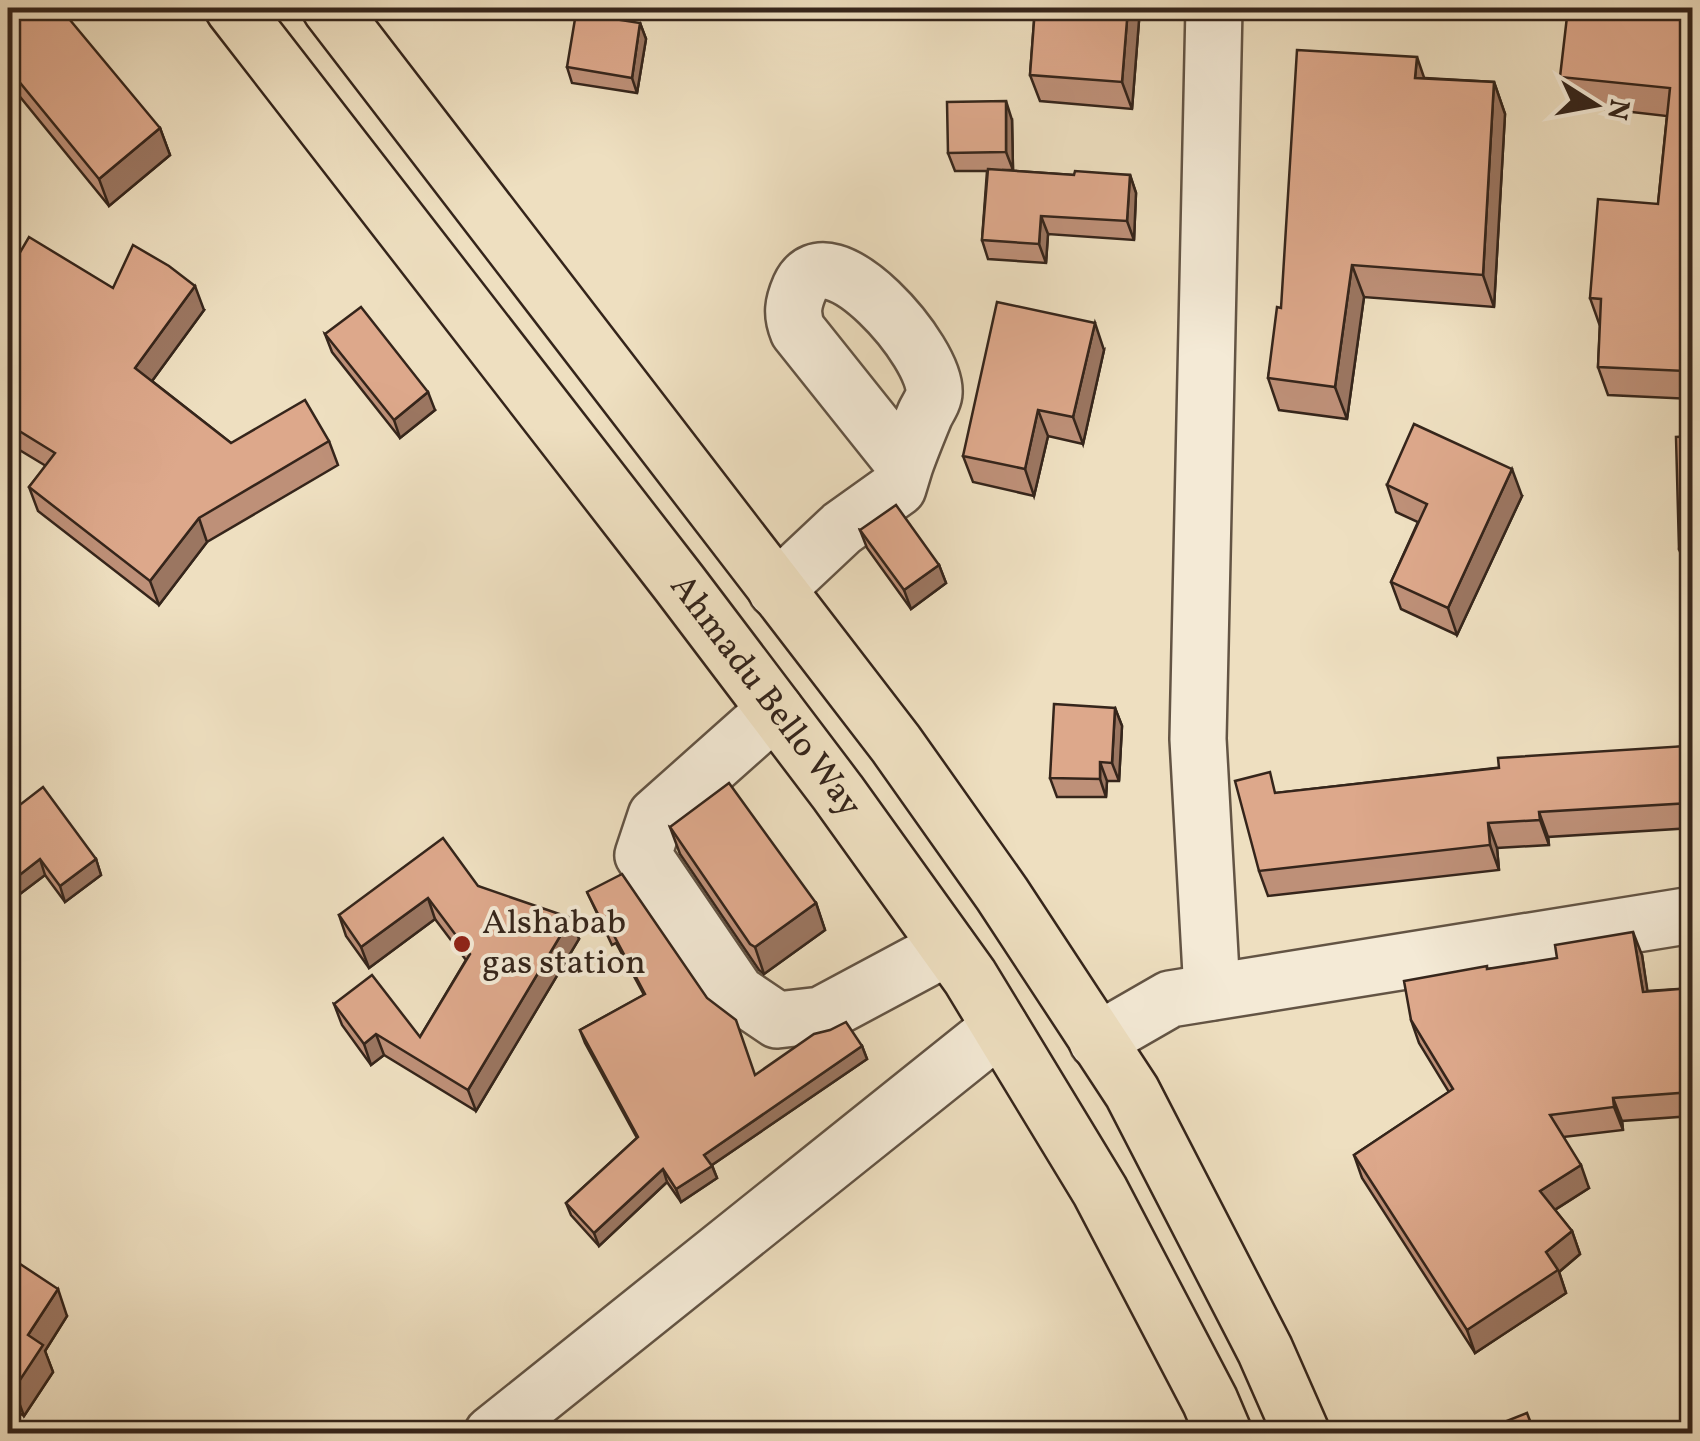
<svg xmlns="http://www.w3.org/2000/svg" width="1700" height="1441" font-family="Vollkorn,serif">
  <rect width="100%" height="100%" fill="#eedfc0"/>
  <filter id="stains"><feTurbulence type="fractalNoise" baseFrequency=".002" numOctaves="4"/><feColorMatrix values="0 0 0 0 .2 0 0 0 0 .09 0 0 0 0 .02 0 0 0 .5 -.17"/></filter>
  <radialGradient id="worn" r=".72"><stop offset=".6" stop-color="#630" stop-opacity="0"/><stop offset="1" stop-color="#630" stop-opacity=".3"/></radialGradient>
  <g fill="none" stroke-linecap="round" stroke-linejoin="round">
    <defs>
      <g id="minor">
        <path d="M776,590L842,528L898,488L905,465L798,331C791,314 793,303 800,287C828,226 938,354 934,393C934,399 928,408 925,414C918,431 911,448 905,465"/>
        <polyline points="775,710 656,816 643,855 737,993 777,1020 821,1015 948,947"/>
        <polyline points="1212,992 1198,739 1214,8"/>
        <polyline points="1097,1041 1170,999 1692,915"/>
        <polyline points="492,1434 1000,1027"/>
      </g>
      <g id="major">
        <path id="s1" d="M233,8L679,583L838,793L970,977L1100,1191L1210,1401L1224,1434"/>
        <polyline points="330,8 896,744 1002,894 1132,1092 1265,1350 1302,1434"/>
      </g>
    </defs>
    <use href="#minor" stroke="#635444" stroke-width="60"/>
    <use href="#major" stroke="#35251b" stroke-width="60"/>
    <use href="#minor" stroke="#f4ead6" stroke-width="55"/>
    <use href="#major" stroke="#eedfc0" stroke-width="55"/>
  </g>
  <g fill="#be9078" stroke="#35251b" stroke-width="2.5">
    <polygon points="8,8 160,128 170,155 109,206 8,82"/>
    <polygon points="1035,8 1140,8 1132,109 1040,101 1030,75"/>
    <polygon points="1692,8 1692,399 1608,395 1598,367 1600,326 1590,298 1658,204 1667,116 1571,105 1560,77"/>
    <polygon points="640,23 646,39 637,93 572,83 567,67"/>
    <polygon points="1425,78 1494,82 1505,114 1494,307 1364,297 1347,419 1279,410 1268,378 1281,308"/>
    <polygon points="1012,120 1013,170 1002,170 1074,175 1130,175 1136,193 1134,240 1048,234 1046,263 988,259 982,240 987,171 955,171 948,153"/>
    <polygon points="8,273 113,288 204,310 152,381 231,443 329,441 338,465 207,542 159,605 38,511 29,487 46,466 8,443"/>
    <polygon points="325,334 435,410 400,438 332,352"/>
    <polygon points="1104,350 1083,444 1048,436 1034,496 973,482 963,456"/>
    <polygon points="1692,436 1692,567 1686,568 1679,549"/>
    <polygon points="1387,485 1522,496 1457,635 1401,609 1391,582 1418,522 1396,512"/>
    <polygon points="860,530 939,565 946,583 911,609 867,548"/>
    <polygon points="1115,708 1122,726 1119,781 1107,781 1106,797 1057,797 1050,778"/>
    <polygon points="1686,746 1692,765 1692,828 1548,837 1549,845 1497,848 1499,870 1268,896 1259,871 1277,793"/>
    <polygon points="8,814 96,859 101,875 65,902 45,875 8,903"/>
    <polygon points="670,827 816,903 825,930 764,974 759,970 680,854"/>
    <polygon points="478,886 579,939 476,1111 384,1055 371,1065 342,1025 334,1004 420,1037 466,960 435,919 369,968 346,936 339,915"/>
    <polygon points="587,892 755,1075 862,1046 867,1059 712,1165 717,1178 681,1202 667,1182 599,1246 571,1215 566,1203 637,1138 585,1043 580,1030 644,995 616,943 612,945"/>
    <polygon points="1642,955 1647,991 1692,988 1692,1116 1622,1121 1623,1130 1563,1137 1589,1188 1555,1210 1572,1231 1580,1254 1559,1272 1566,1293 1475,1353 1362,1178 1354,1155 1449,1092 1419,1043 1411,1020 1488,969"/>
    <polygon points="8,1256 67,1316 45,1351 53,1372 24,1416 9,1406 8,1407"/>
  </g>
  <g fill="#9b7661" stroke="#35251b" stroke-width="2.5">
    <polygon points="1128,8 1140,8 1132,109 1122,82"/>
    <polygon points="640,23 646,39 637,93 632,78"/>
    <polygon points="1417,57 1428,89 1415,78"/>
    <polygon points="1494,82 1505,114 1494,307 1483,275"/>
    <polygon points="1006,101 1012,120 1013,170 1006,152"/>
    <polygon points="160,128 170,155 109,206 99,179"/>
    <polygon points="1130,175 1136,193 1134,240 1127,221"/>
    <polygon points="1041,216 1048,234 1046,263 1039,244"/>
    <polygon points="1692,232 1692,391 1685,371 1683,326"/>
    <polygon points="1352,265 1364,297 1347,419 1335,387"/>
    <polygon points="195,286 204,310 144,392 135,368"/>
    <polygon points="1095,323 1104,350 1083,444 1073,417"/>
    <polygon points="428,392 435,410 400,438 394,420"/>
    <polygon points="1038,410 1048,436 1034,496 1025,469"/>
    <polygon points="1512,469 1522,496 1457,635 1448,608"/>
    <polygon points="199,518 207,542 159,605 150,581"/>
    <polygon points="939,565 946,583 911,609 904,590"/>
    <polygon points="1115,708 1122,726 1119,781 1112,763"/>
    <polygon points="1686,746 1692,765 1687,765"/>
    <polygon points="1100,762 1107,781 1106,797 1100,779"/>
    <polygon points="1539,812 1548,837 1549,845 1540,820"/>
    <polygon points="1488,823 1497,848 1499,870 1490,845"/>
    <polygon points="40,859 45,875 8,903 8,884"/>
    <polygon points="96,859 101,875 65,902 60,886"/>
    <polygon points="428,898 435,919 369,968 361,947"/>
    <polygon points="816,903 825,930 764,974 755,947"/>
    <polygon points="571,918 579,939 476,1111 468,1090"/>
    <polygon points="1633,932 1642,955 1651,1014 1643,992"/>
    <polygon points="376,1034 384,1055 371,1065 364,1044"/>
    <polygon points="862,1046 867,1059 709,1167 704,1155"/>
    <polygon points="1613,1098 1622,1121 1623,1130 1614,1107"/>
    <polygon points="1581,1165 1589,1188 1548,1214 1540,1191"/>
    <polygon points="712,1166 717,1178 681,1202 676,1189"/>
    <polygon points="663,1169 667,1182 599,1246 594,1233"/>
    <polygon points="1572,1231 1580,1254 1559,1272 1566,1293 1475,1353 1467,1330 1546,1252"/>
    <polygon points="58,1289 67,1316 45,1351 53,1372 24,1416 14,1389 28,1335"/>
  </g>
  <g fill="#dda88b" stroke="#35251b" stroke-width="2.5">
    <polygon points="8,8 60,8 160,128 99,179 8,68"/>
    <polygon points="1035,8 1128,8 1122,82 1030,75"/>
    <polygon points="1568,8 1692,8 1692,232 1683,326 1688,327 1685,371 1598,367 1601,299 1590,298 1598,199 1658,204 1670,88 1560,77"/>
    <polygon points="576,13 640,23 632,78 567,67"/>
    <polygon points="1297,50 1417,57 1415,78 1494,82 1483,275 1352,265 1335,387 1268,378 1277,307 1281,308"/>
    <polygon points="1006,101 1006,152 948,153 947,102"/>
    <polygon points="988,169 1074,175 1075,171 1130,175 1127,221 1041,216 1039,244 982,240"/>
    <polygon points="29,237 113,288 133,245 169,266 195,286 135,368 231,443 305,400 329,441 199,518 150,581 29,487 55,453 8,424 8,273"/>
    <polygon points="997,302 1095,323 1073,417 1038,410 1025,469 963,456"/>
    <polygon points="361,307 428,392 394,420 325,334"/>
    <polygon points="1414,424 1512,469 1448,608 1391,582 1427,504 1387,485"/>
    <polygon points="1692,436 1692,549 1679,549 1676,437"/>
    <polygon points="896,505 939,565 904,590 860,530"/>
    <polygon points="1054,704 1115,708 1112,763 1100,762 1100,779 1050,778"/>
    <polygon points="1686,746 1687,765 1692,765 1692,801 1690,801 1690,803 1539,812 1540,820 1488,823 1490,845 1259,871 1235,781 1270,772 1275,793 1499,768 1498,758"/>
    <polygon points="729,783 816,903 755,947 750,944 670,827"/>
    <polygon points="43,787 96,859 60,886 40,859 8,884 8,814"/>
    <polygon points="443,838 478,886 571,918 468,1090 376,1034 364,1044 334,1004 372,975 420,1037 470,954 428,898 361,947 339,915"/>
    <polygon points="622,874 707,998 736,1020 755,1075 814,1034 830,1030 846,1022 862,1046 704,1155 712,1166 676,1189 663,1169 594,1233 566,1203 638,1137 580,1030 645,994 611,930 607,932 587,892"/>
    <polygon points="1633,932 1643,992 1692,988 1692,1092 1613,1098 1614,1107 1550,1115 1581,1165 1540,1191 1572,1231 1546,1252 1558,1270 1467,1330 1354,1155 1453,1089 1411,1020 1404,981 1487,966 1487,969 1557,958 1555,945"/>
    <polygon points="8,1256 58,1289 28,1335 43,1345 14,1389 8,1385"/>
    <polygon points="1527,1413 1535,1434 1496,1434 1494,1426"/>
  </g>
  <circle fill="#8f2418" stroke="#f4ead6" stroke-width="4" cx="462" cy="944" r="10"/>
  <g text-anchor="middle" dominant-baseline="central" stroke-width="8" stroke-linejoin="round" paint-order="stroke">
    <g font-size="35" fill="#35251b" stroke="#f4ead6">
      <text stroke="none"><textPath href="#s1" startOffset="870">Ahmadu Bello Way</textPath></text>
    </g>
    <g font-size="35" fill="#35251b" stroke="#f4ead6" text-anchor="start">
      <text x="482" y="924">Alshabab<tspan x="482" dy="40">gas station</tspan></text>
    </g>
  </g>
  <rect width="1700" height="1441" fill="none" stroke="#eedfc0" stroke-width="40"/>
  <rect x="10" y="10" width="1680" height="1421" fill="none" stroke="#35251b" stroke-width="5"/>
  <rect x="20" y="20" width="1660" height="1401" fill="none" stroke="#35251b" stroke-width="2.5"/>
  <g transform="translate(1595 105) rotate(101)" stroke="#f4ead6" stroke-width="8" paint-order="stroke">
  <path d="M0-8L18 38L0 25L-18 38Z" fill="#35251b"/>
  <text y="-15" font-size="28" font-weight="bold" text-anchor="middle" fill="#35251b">N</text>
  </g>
  <rect width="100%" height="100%" filter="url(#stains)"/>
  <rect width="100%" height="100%" fill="url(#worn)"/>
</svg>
